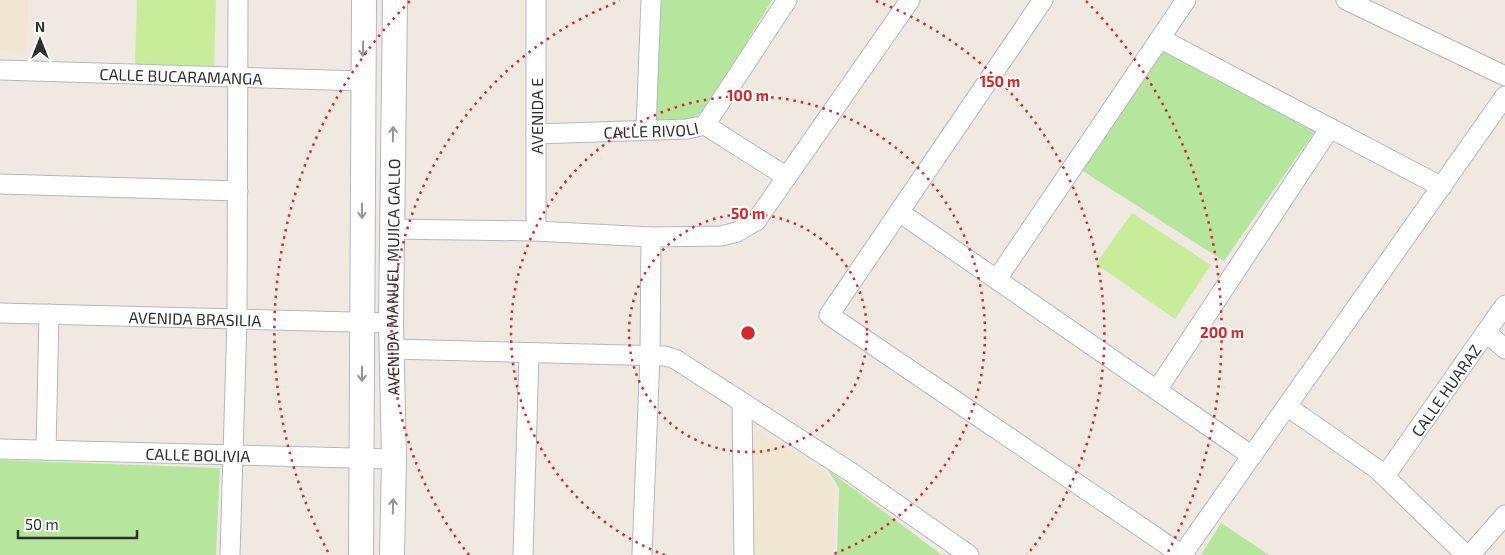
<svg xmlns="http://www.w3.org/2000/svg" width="1505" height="555" font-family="'Exo 2',sans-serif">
  <rect width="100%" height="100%" fill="#efe9e1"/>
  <g fill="#f0e6d1">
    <polygon points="0,0 28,0 27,52 0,51"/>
    <polygon points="754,427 825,471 835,488 834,555 751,555"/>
  </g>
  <g fill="#b6e59e">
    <polygon points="659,0 772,0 705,111 685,121 655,121"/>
    <polygon points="1164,51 1315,131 1224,261 1081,170"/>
    <polygon points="0,460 220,468 216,555 0,555"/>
    <polygon points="828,470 942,555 837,555 839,488"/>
    <polygon points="1221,523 1269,555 1201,555"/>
  </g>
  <g fill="#c9ec9a">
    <polygon points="137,0 216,0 214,67 135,64"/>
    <polygon points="1132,213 1211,265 1175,319 1096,264"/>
  </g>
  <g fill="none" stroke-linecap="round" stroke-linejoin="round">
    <defs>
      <g id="minor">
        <polyline points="1043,0 829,315 1182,555"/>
        <polyline points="1346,0 1505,76"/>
        <polyline points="1161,39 1442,187"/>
        <path id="s1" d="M0,70L363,81"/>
        <polyline points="705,125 787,177"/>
        <polyline points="646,130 651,0"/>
        <path id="s2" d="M536,134L687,129L705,125L787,0"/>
        <polyline points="0,184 238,191"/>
        <polyline points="899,212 1252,456"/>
        <polyline points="392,229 536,231 651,237 721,236 737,232 756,221 910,0"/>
        <polyline points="536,231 536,0"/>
        <polyline points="997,279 1186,0"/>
        <path id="s3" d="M0,313L391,323"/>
        <polyline points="1486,332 1505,349"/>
        <polyline points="391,349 665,356 675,359 852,473 969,555"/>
        <polyline points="1157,390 1330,128"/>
        <polyline points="742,403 744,555"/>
        <polyline points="1288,407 1377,469 1466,555"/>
        <path id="s4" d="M0,449L394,459"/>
        <polyline points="46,450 49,314"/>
        <path id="s5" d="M1385,476L1505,305"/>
        <polyline points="230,555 237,319 238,0"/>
        <polyline points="523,555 529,354"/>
        <polyline points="642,555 650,355 651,237"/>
        <polyline points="1182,555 1505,96"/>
        <polyline points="1470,555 1505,515"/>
      </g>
      <g id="tertiary">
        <polyline points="361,555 364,0"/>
        <path id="s6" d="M392,555L394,459L391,323L395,0"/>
      </g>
    </defs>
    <use href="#minor" stroke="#b4b7c1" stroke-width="21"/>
    <use href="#tertiary" stroke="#b4b7c1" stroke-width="26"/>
    <use href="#minor" stroke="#fff" stroke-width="19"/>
    <use href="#tertiary" stroke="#fff" stroke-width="24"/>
  </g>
  <defs><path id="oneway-shaft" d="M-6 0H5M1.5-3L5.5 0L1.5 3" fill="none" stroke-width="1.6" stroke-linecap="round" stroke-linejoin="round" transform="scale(1.25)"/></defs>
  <g stroke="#969696">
    <use href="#oneway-shaft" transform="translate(363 49) rotate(91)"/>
    <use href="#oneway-shaft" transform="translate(393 134) rotate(-89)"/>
    <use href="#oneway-shaft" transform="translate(362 211) rotate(90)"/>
    <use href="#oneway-shaft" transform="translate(362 374) rotate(90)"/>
    <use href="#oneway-shaft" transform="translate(393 506) rotate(-89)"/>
  </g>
  <g fill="none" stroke="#d62828" stroke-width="2.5" stroke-dasharray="2.5 5">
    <circle cx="748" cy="333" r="119"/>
    <path d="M665 555A237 237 0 1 1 831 555"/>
    <path d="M469 555A356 356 0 0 1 620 1M876 1A356 356 0 0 1 1027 555"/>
    <path d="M328 552A474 474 0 0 1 410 1M1086 1A474 474 0 0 1 1168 552"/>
  </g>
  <g text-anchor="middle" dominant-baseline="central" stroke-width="4" stroke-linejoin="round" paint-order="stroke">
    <g font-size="16" fill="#2e2e2e" stroke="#fff">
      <text stroke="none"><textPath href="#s1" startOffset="181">CALLE BUCARAMANGA</textPath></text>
      <text transform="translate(536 116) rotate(-90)">AVENIDA E</text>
      <text stroke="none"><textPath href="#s2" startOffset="115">CALLE RIVOLI</textPath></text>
      <text stroke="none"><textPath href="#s6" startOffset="278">AVENIDA MANUEL MUJICA GALLO</textPath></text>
      <text stroke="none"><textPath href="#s3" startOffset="195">AVENIDA BRASILIA</textPath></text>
      <text stroke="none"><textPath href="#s5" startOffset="105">CALLE HUARAZ</textPath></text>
      <text stroke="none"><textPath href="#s4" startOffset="198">CALLE BOLIVIA</textPath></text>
    </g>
  </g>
  <circle cx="748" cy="333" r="8" fill="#d62828" stroke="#fff" stroke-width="2.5"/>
  <g font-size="15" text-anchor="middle" font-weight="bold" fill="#d62828" stroke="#fff" stroke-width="4" stroke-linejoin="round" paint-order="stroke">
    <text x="1000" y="87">150 m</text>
    <text x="748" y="101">100 m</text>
    <text x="748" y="219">50 m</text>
    <text x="1222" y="338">200 m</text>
  </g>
  <g transform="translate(40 40)" stroke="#ffffff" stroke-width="4" paint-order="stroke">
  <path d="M0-4L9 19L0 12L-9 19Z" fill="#2e2e2e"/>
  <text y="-8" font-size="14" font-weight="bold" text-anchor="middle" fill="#2e2e2e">N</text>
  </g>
  <path d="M18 530v8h119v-8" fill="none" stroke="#2e2e2e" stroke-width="2.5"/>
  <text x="25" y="530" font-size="15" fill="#2e2e2e" stroke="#ffffff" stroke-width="4" paint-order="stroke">50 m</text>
</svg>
